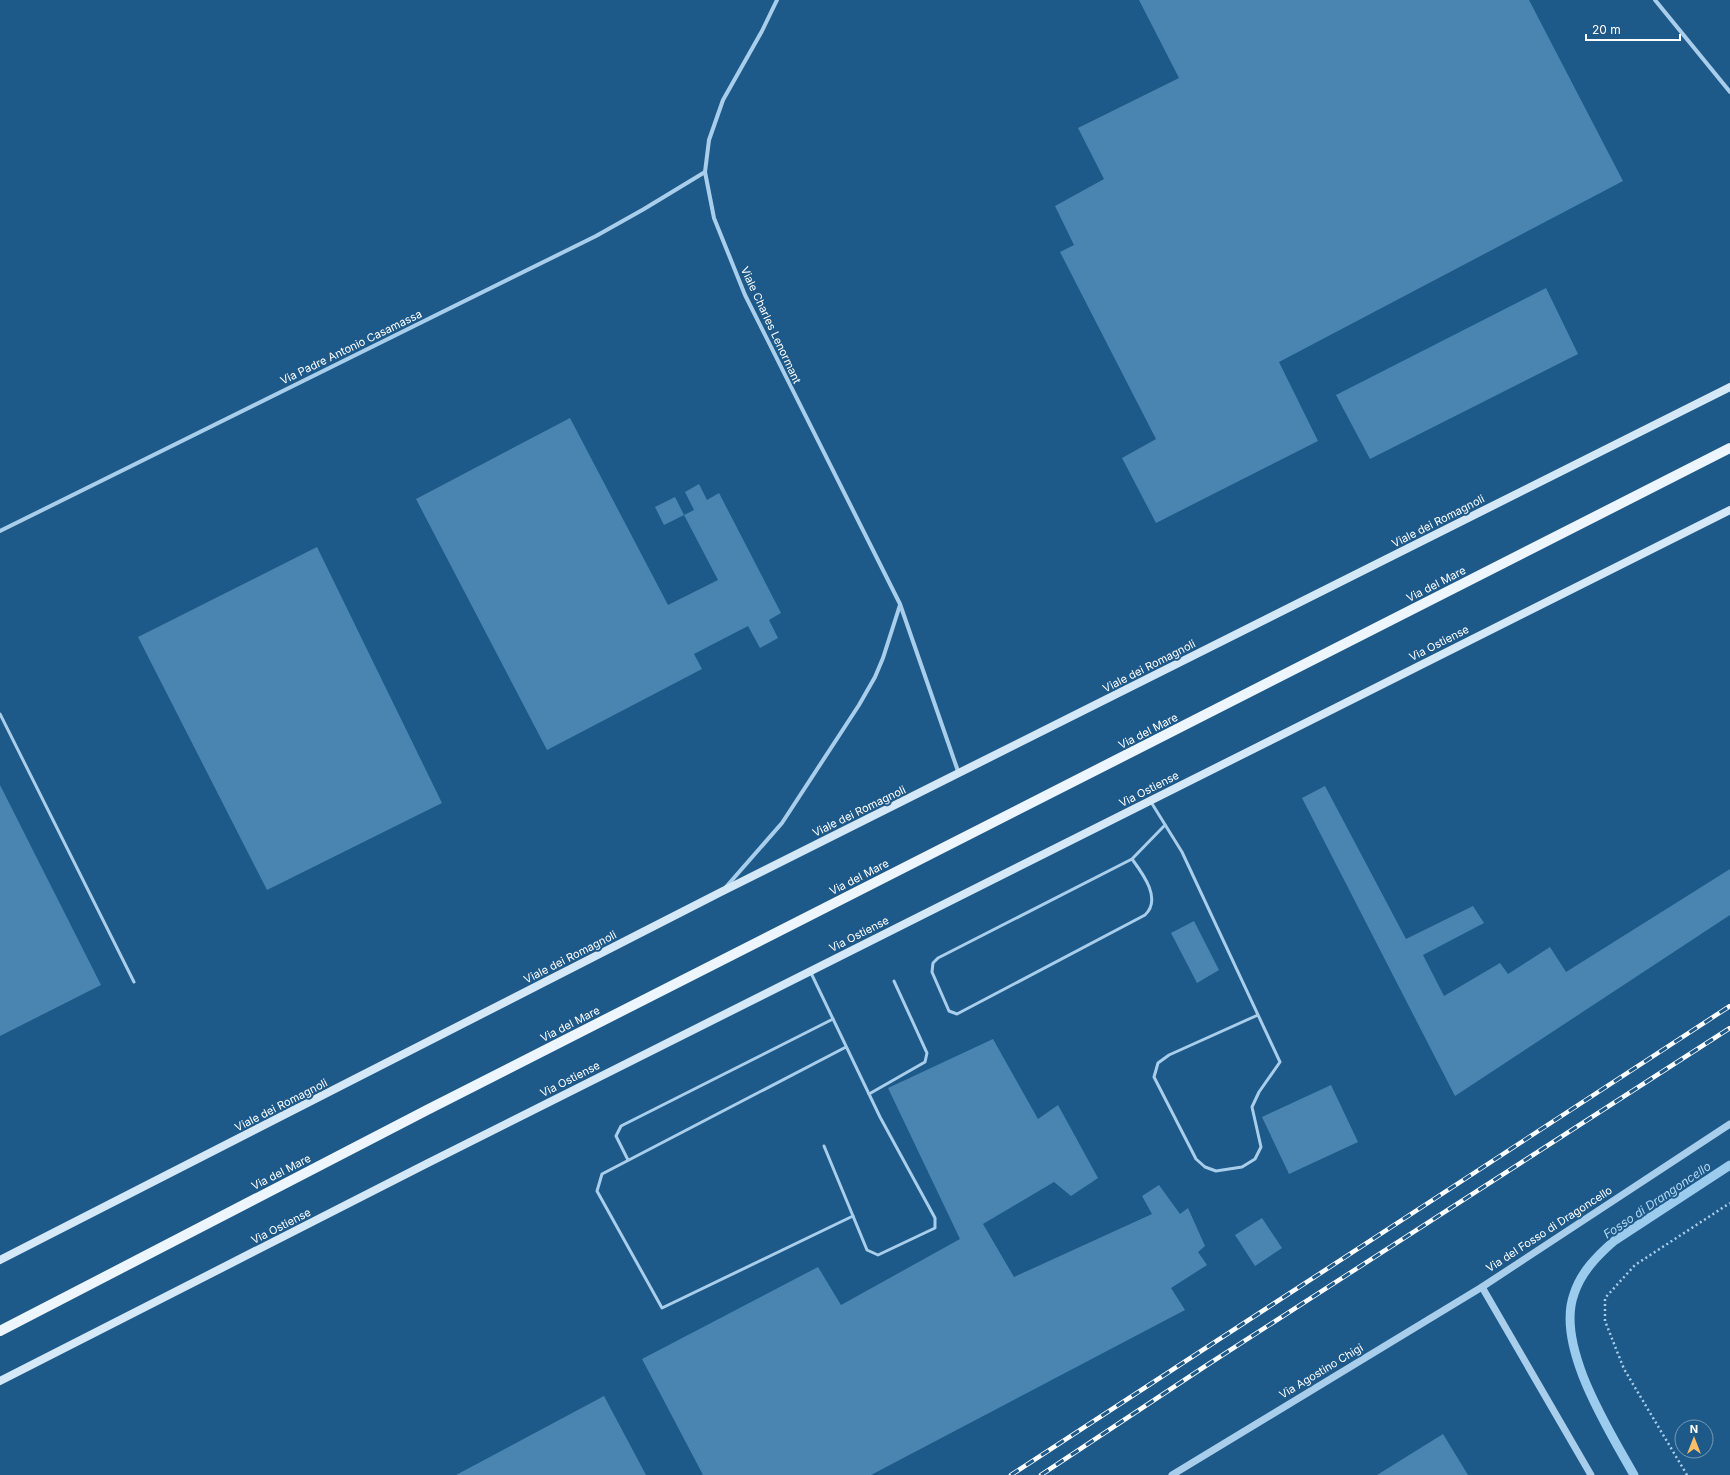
<svg xmlns="http://www.w3.org/2000/svg" width="1730" height="1475" font-family="Inter,sans-serif">
  <rect width="100%" height="100%" fill="#1d5989"/>
  <g fill="none" stroke-linecap="round" stroke-linejoin="round">
    <path stroke="#9bcbed" stroke-width="9" d="M1634,1475C1609,1430 1555,1346 1574,1294C1581,1272 1597,1256 1614,1241L1730,1165"/>
  </g>
  <g fill="#4a85b2">
    <polygon points="1139,0 1529,0 1623,181 1279,362 1318,441 1156,523 1122,458 1156,439 1060,252 1074,245 1055,206 1104,179 1078,128 1179,78"/>
    <polygon points="1546,288 1578,354 1370,459 1336,395"/>
    <polygon points="570,418 668,605 718,580 684,515 694,510 685,492 699,484 707,500 719,493 781,613 769,620 778,638 760,648 748,626 694,654 702,669 547,750 416,499"/>
    <polygon points="675,497 684,515 664,525 655,507"/>
    <polygon points="317,547 442,803 267,890 138,637"/>
    <polygon points="0,785 101,985 0,1036"/>
    <polygon points="1325,786 1406,939 1473,906 1484,923 1423,955 1444,996 1500,963 1508,974 1550,947 1566,972 1730,869 1730,915 1455,1096 1302,798"/>
    <polygon points="1194,921 1219,970 1197,983 1171,933"/>
    <polygon points="993,1039 1038,1119 1058,1105 1098,1178 1071,1196 1054,1182 983,1224 1014,1277 1152,1214 1142,1196 1159,1185 1180,1214 1188,1208 1205,1246 1198,1252 1207,1265 1171,1288 1185,1310 871,1475 703,1475 642,1359 818,1267 841,1305 960,1239 888,1088"/>
    <polygon points="1331,1085 1358,1142 1289,1174 1262,1117"/>
    <polygon points="1262,1218 1282,1248 1255,1266 1235,1235"/>
    <polygon points="604,1396 646,1475 456,1475"/>
    <polygon points="1443,1434 1468,1475 1377,1475"/>
  </g>
  <g fill="none" stroke-linecap="round" stroke-linejoin="round">
    <polyline stroke="#a8ceeb" stroke-width="2.5" stroke-dasharray="2 3" stroke-linecap="butt" points="1687,1475 1624,1369 1605,1321 1605,1298 1635,1265 1730,1203"/>
    <g stroke="#a8ceeb" stroke-width="3">
      <polyline points="0,714 134,982"/>
      <polyline points="1151,802 1182,852 1280,1062 1259,1092 1252,1107 1261,1147 1255,1159 1242,1167 1216,1171 1205,1167 1196,1159 1154,1077 1158,1063 1169,1055 1258,1015"/>
      <path d="M1132,859C1143,874 1162,899 1145,915L957,1014L949,1011L932,972L933,963L938,958L1132,859L1165,825"/>
      <polyline points="811,973 880,1117 935,1218 935,1228 878,1255 867,1250 853,1216 662,1308 597,1191 602,1174 846,1047"/>
      <polyline points="869,1094 925,1062 927,1053 894,981"/>
      <polyline points="824,1146 853,1216"/>
      <polyline points="628,1160 616,1136 621,1126 833,1019"/>
    </g>
    <g stroke="#a8ceeb" stroke-width="4">
      <polyline points="777,0 762,31 723,100 709,140 705,172 714,218 745,295 900,604 959,774"/>
      <polyline points="1655,0 1730,92"/>
      <polyline points="0,531 596,236 644,209 705,172"/>
      <polyline points="726,887 782,823 859,705 875,677 883,658 900,605"/>
    </g>
    <g stroke="#a8ceeb" stroke-width="7">
      <polyline points="1482,1287 1591,1475"/>
      <polyline points="1172,1475 1482,1287 1730,1124"/>
    </g>
    <g stroke="#d4e8f8" stroke-width="8">
      <polyline points="0,1260 721,892 1730,387"/>
      <polyline points="0,1381 428,1163 1730,510"/>
    </g>
    <polyline stroke="#edf6fe" stroke-width="10" points="0,1331 427,1110 1730,448"/>
    <defs>
      <g id="rail">
        <polyline points="1011,1475 1730,1006"/>
        <polyline points="1041,1475 1204,1367 1730,1028"/>
      </g>
    </defs>
    <use href="#rail" stroke="#fff" stroke-width="4.5"/>
    <use href="#rail" stroke="#1d5989" stroke-width="3" stroke-dasharray="9" stroke-linecap="butt"/>
  </g>
  <g text-anchor="middle" dominant-baseline="central" stroke-width="4" stroke-linejoin="round" paint-order="stroke">
    <g font-size="11" fill="#fff" stroke="#1d5989">
      <text transform="translate(771 325) rotate(65)">Viale Charles Lenormant</text>
      <text transform="translate(351 347) rotate(-26)">Via Padre Antonio Casamassa</text>
      <text transform="translate(1438 521) rotate(-27)">Viale dei Romagnoli</text>
      <text transform="translate(1436 584) rotate(-27)">Via del Mare</text>
      <text transform="translate(1439 643) rotate(-27)">Via Ostiense</text>
      <text transform="translate(1149 666) rotate(-27)">Viale dei Romagnoli</text>
      <text transform="translate(1148 731) rotate(-27)">Via del Mare</text>
      <text transform="translate(1149 789) rotate(-27)">Via Ostiense</text>
      <text transform="translate(859 811) rotate(-26)">Viale dei Romagnoli</text>
      <text transform="translate(859 877) rotate(-27)">Via del Mare</text>
      <text transform="translate(859 934) rotate(-27)">Via Ostiense</text>
      <text transform="translate(570 957) rotate(-27)">Viale dei Romagnoli</text>
      <text transform="translate(570 1024) rotate(-27)">Via del Mare</text>
      <text transform="translate(570 1079) rotate(-27)">Via Ostiense</text>
      <text transform="translate(281 1105) rotate(-27)">Viale dei Romagnoli</text>
      <text transform="translate(281 1172) rotate(-27)">Via del Mare</text>
      <text transform="translate(281 1226) rotate(-27)">Via Ostiense</text>
      <text transform="translate(1549 1229) rotate(-33)">Via del Fosso di Dragoncello</text>
      <text transform="translate(1321 1371) rotate(-31)">Via Agostino Chigi</text>
    </g>
    <g font-size="12" font-style="italic" fill="#b3d8f3" stroke="#1d5989">
      <text transform="translate(1657 1200) rotate(-34)">Fosso di Drangoncello</text>
    </g>
  </g>
  <g transform="translate(1694 1439)"><circle r="19" fill="#1d5989" stroke="#779bb8"/>
  <path d="M0-3L7 15L0 10L-7 15Z" fill="#fbbf66"/>
  <text y="-6" font-size="11" font-weight="bold" text-anchor="middle" fill="#ffffff">N</text>
  </g>
  <path d="M1586 34v6h94v-6" fill="none" stroke="#ffffff" stroke-width="2"/>
  <text x="1592" y="34" font-size="12" fill="#ffffff" stroke="#1d5989" stroke-width="3" paint-order="stroke">20 m</text>
</svg>
